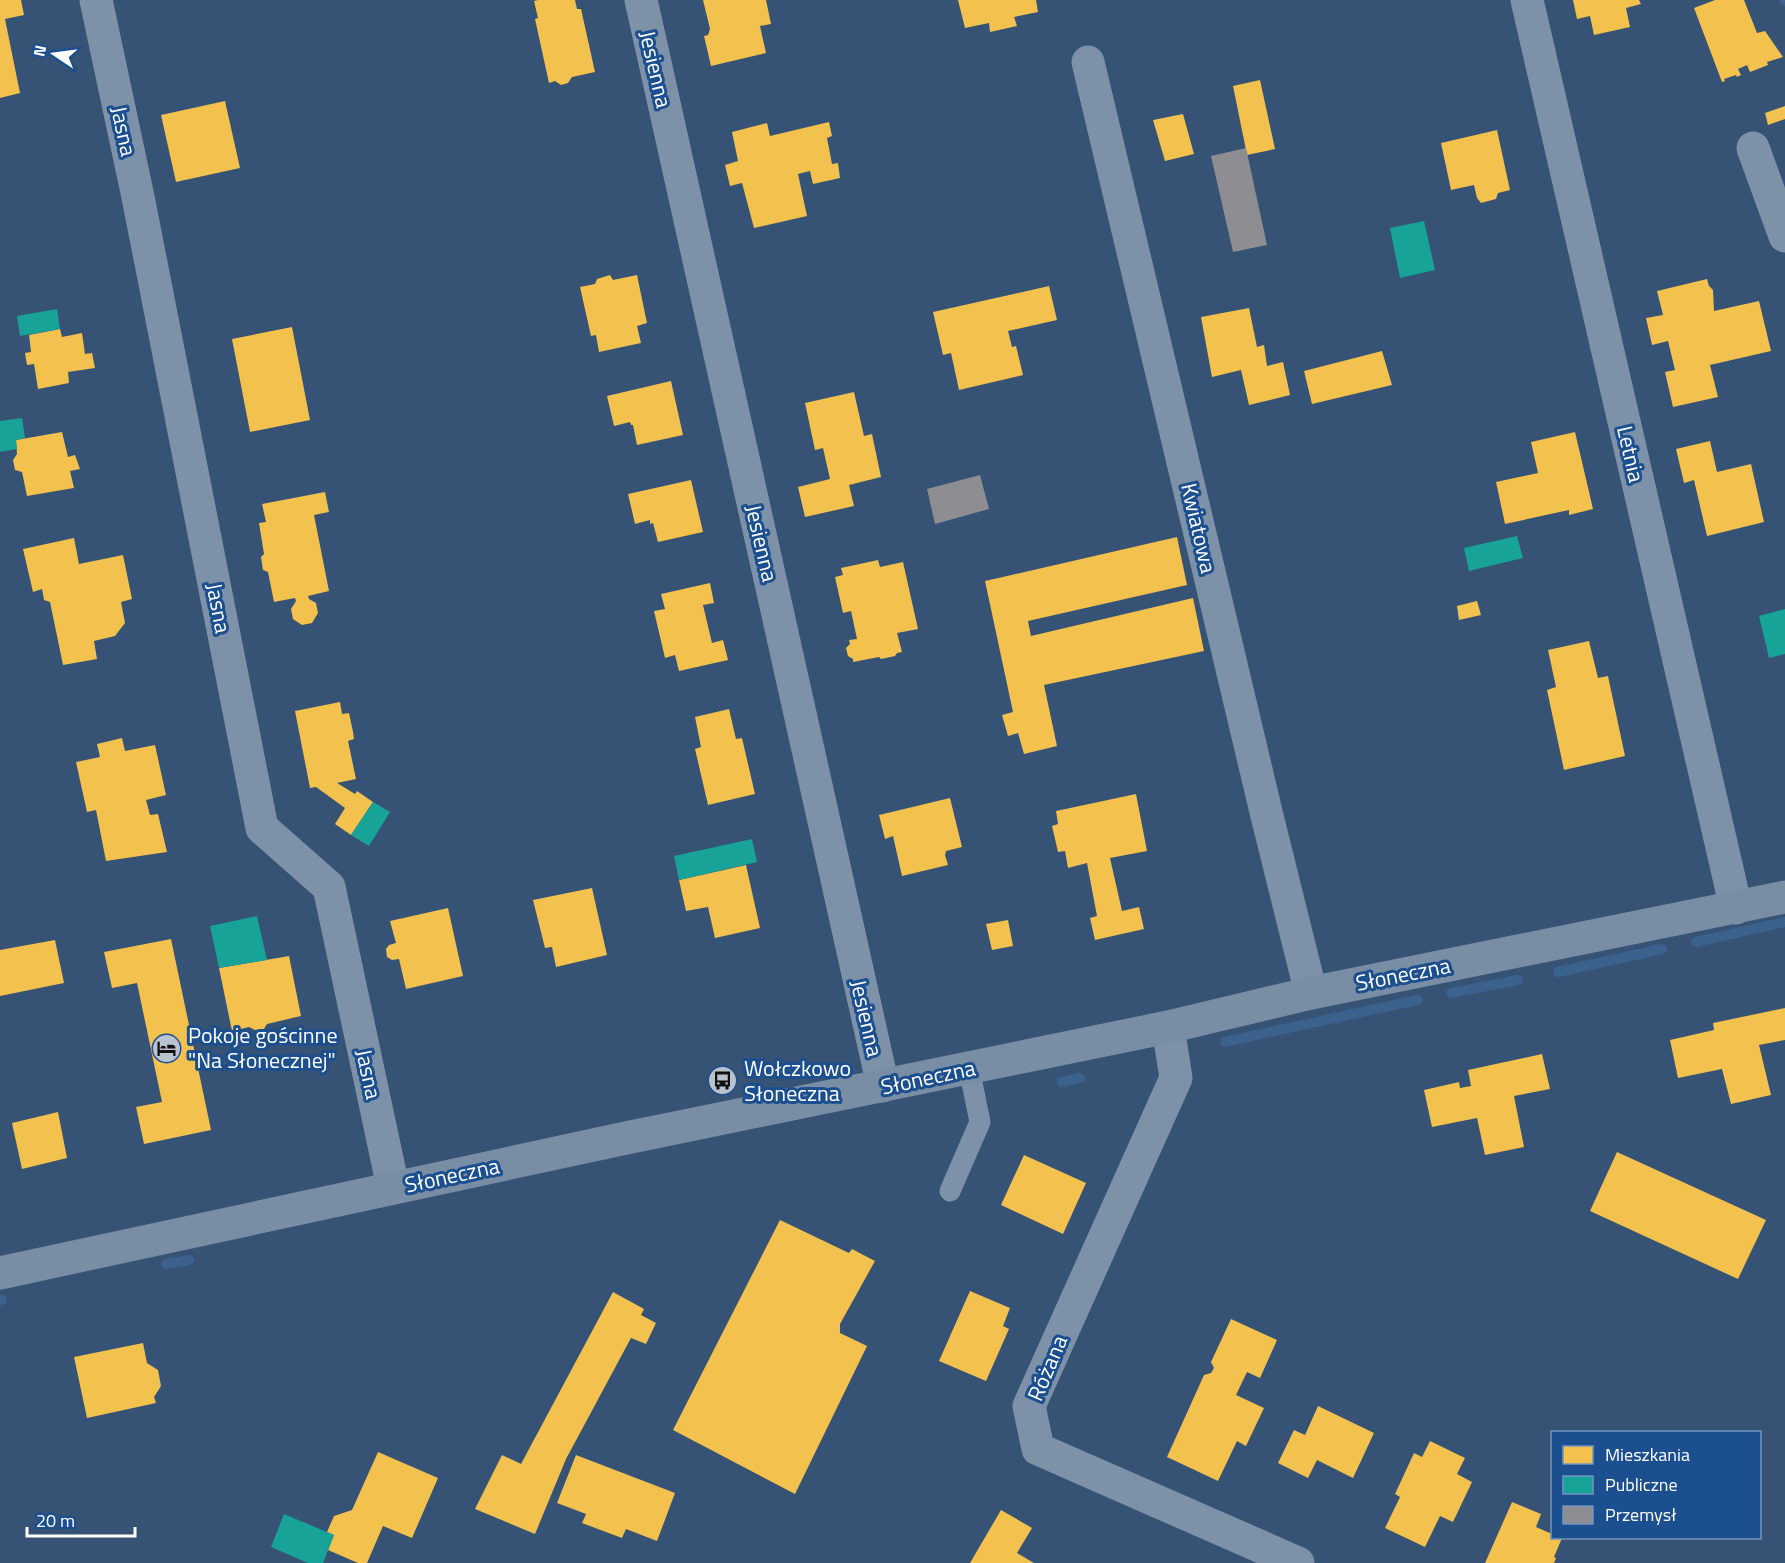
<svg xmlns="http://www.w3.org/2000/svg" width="1785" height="1563" font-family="'Titillium Web',sans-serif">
  <rect width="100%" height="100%" fill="#365274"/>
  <g fill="#f2c14e">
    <polygon points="0,0 21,0 24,15 5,19 20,93 0,98"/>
    <polygon points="538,0 575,0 577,9 581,9 595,72 572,77 568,83 561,85 555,81 549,83 535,19 538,18 534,1"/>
    <polygon points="703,0 766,0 771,24 760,26 766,53 711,66 704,36 708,35 710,29"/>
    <polygon points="958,0 1036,0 1038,12 1014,17 1017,26 990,32 989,23 965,28"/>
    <polygon points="1573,0 1639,0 1641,4 1626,8 1630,27 1594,35 1590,16 1577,19"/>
    <polygon points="1715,0 1744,0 1757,33 1765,31 1783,57 1767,62 1768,65 1750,72 1747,65 1738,69 1741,75 1737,77 1736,75 1724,79 1725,81 1722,82 1694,8"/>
    <polygon points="1260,80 1275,149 1247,155 1233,86"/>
    <polygon points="225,101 240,168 176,182 161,115"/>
    <polygon points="1785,106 1785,119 1768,125 1765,113"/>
    <polygon points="1183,114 1194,154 1165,161 1153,120"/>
    <polygon points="829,122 832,136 827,138 832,164 838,163 840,178 813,184 810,171 798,174 807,216 754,228 742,183 730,186 725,165 738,161 732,132 767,123 770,136"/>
    <polygon points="1497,130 1510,190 1498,193 1496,199 1481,203 1477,198 1474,185 1451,190 1441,143"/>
    <polygon points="610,275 613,280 637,275 647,323 637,326 641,343 599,352 596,335 591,336 580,287 595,284 597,279"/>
    <polygon points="1707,279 1709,286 1713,290 1714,311 1759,301 1771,351 1710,365 1718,397 1673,407 1665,372 1675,370 1668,341 1652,345 1646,318 1663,315 1657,291"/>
    <polygon points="1049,286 1057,320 1008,331 1012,347 1016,346 1023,375 959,390 951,353 943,355 933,312"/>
    <polygon points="1249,308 1257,347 1264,345 1267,366 1283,362 1290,395 1249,405 1241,370 1212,377 1201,317"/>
    <polygon points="292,327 310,420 250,432 232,339"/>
    <polygon points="60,329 62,337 82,333 85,354 92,353 95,368 68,372 69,383 38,389 34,364 27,365 25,353 31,352 29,335"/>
    <polygon points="1382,351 1392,385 1312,404 1304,371"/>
    <polygon points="671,381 683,435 637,445 633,425 631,425 630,422 614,426 607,396"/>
    <polygon points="854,392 864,436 872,434 881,477 849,485 854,506 805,517 798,487 830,479 823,448 815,450 805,403"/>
    <polygon points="62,432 68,457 75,455 80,469 70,471 74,488 27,496 22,472 15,470 13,460 17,454 16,440"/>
    <polygon points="1575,432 1593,509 1569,515 1569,510 1505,524 1496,482 1538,473 1531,442"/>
    <polygon points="1710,441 1717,472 1751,464 1764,522 1707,536 1694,480 1684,483 1676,449"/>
    <polygon points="691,480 703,532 658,542 653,523 650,524 650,520 635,524 628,494"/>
    <polygon points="325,492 329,512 314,515 329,591 308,596 309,599 316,603 318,613 312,623 302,625 293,619 291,609 296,601 295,598 274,602 268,572 263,570 261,557 264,554 259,523 266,522 262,504"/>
    <polygon points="1177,537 1187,585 1028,621 1031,636 1193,598 1204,651 1044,685 1057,746 1024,754 1018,733 1008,736 1002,715 1013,712 985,581"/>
    <polygon points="74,538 79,564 123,555 132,599 121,602 125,623 115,636 94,641 97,659 63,665 50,602 44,600 42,589 33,592 23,549"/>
    <polygon points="878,560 880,567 903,562 918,629 897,633 902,652 897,653 895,656 881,659 879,657 853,662 853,659 848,656 846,648 850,644 849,640 857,639 851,611 843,613 835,577 843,575 841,568"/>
    <polygon points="710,583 714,603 703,605 712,643 723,640 728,660 679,671 675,655 665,658 654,611 665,609 661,594"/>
    <polygon points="1477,601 1481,615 1459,620 1457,606"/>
    <polygon points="1589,641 1598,678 1608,676 1625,756 1564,770 1547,690 1556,687 1548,650"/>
    <polygon points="340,702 342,714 349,713 353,732 354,739 348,741 356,779 337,783 355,794 357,791 373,802 351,835 335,824 345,808 316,787 310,788 295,711"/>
    <polygon points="729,709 736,739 742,738 755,794 708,805 695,749 701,747 695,717"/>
    <polygon points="122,738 125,751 155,745 166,795 146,800 150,815 158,814 167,852 106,861 96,810 87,812 76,762 100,757 97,744"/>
    <polygon points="1136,794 1147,851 1110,858 1122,911 1139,907 1144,929 1095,940 1090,918 1097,916 1087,863 1068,868 1065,851 1058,852 1052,826 1058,824 1056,811"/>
    <polygon points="950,798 962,847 946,851 945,855 948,865 902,876 893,836 885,839 879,815"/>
    <polygon points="746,865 760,928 715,938 708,907 686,911 679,880"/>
    <polygon points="592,888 607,955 556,967 552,947 545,948 533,900"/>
    <polygon points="448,908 463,976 406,989 399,959 392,960 387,957 386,949 389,945 396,943 390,921"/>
    <polygon points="1008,920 1013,946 992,950 986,924"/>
    <polygon points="171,939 211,1130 144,1144 136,1107 162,1102 137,983 112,988 104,952"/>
    <polygon points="55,940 64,983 0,996 0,950"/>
    <polygon points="289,956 301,1016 267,1024 264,1029 255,1030 249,1027 232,1031 219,968"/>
    <polygon points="1785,1008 1785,1040 1759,1045 1771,1095 1731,1104 1722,1069 1678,1078 1670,1040 1714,1030 1713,1023"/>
    <polygon points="1542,1054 1550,1089 1514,1096 1524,1147 1485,1155 1477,1118 1432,1127 1424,1090 1459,1082 1460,1088 1471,1086 1468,1070"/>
    <polygon points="58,1112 67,1158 22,1169 12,1123"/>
    <polygon points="1617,1152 1766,1220 1738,1279 1590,1211"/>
    <polygon points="1024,1155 1086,1183 1063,1234 1001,1205"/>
    <polygon points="780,1220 849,1253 852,1249 875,1261 840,1324 840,1333 867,1346 795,1494 673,1430"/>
    <polygon points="970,1291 1010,1308 1003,1326 1009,1329 986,1381 939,1361"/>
    <polygon points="613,1292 644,1309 641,1315 656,1323 646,1344 631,1338 566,1459 535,1534 475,1509 502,1455 521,1464"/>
    <polygon points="1231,1319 1277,1340 1260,1378 1247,1372 1236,1395 1264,1408 1246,1446 1237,1441 1218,1481 1167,1457 1204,1375 1211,1373 1214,1368 1211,1362"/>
    <polygon points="143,1343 147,1363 158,1370 161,1386 154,1397 156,1403 87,1418 74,1357"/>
    <polygon points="1318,1406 1374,1433 1353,1478 1317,1460 1308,1478 1278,1463 1294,1430 1305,1435"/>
    <polygon points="1430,1441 1465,1458 1457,1474 1472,1482 1453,1522 1440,1516 1425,1547 1385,1528 1400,1497 1395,1494 1414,1453 1422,1457"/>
    <polygon points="378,1452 438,1478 412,1538 383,1526 367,1563 358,1563 328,1550 334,1535 327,1532 334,1516 352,1510"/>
    <polygon points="576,1455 675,1493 657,1541 626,1529 622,1538 582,1523 586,1514 557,1503"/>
    <polygon points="1512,1502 1541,1514 1536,1527 1552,1534 1552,1538 1562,1538 1554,1557 1556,1558 1554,1563 1485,1563"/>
    <polygon points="1001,1510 1032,1528 1017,1553 1034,1563 970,1563"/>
  </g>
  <g fill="#17a398">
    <polygon points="1424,221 1435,270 1400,278 1390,228"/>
    <polygon points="57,309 60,329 20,336 17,316"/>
    <polygon points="22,418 25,438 16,440 17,449 0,452 0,421"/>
    <polygon points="1517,536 1523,558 1469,571 1464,548"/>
    <polygon points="1785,609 1785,654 1769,658 1759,616"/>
    <polygon points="373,802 390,812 369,846 351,835"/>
    <polygon points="752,839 757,862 679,880 674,856"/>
    <polygon points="257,916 267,960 219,968 210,926"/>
    <polygon points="284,1514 334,1535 323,1563 308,1563 271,1547"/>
  </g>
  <g fill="#8d8d92">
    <polygon points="1246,148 1267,245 1233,252 1211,156"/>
    <polygon points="980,475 989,509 935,524 927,489"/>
  </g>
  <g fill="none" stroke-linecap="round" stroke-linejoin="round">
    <g stroke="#3b618d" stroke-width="10">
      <polyline points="1784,0 1785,1"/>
      <polyline points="1696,942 1785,922"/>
      <polyline points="1558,972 1662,949"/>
      <polyline points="1451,993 1518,980"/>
      <polyline points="1225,1042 1417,1000"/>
      <polyline points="1062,1082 1080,1078"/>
      <polyline points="167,1264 189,1260"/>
      <polyline points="0,1300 2,1300"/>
    </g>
    <polyline stroke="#7d92a8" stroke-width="21" points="950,1191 980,1122 969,1068"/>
    <g stroke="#7d92a8" stroke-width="33">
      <polyline points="96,0 138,197 262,828 329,887 393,1187"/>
      <polyline points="641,0 883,1086"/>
      <polyline points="1527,0 1736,908"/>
      <polyline points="1088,62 1267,816 1311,993"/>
      <polyline points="1753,148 1785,236"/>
      <polyline points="1168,1027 1176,1078 1029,1406 1038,1449 1298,1563"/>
    </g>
    <polyline stroke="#798da4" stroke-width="33" points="0,1273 626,1138 1168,1027 1311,993 1785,897"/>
  </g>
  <defs>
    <symbol id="hotel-disc" viewBox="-11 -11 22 22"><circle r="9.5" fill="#b9c2ce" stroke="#1b4f8f"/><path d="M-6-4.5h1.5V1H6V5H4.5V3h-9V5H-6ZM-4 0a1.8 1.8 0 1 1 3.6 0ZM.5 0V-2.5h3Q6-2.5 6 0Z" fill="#111"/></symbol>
    <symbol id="bus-disc" viewBox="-11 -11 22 22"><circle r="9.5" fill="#b9c2ce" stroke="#1b4f8f"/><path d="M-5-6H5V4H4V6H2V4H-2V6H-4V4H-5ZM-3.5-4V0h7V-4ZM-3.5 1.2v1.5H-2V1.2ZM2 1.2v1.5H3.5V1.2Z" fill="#111"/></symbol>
  </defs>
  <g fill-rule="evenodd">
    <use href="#hotel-disc" x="150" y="1032" width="33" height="33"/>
    <use href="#bus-disc" x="706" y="1064" width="33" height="33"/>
  </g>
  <g text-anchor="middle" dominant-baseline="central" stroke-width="6" stroke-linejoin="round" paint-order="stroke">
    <g font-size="22" fill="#fff" stroke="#1b4f8f">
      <text transform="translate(656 69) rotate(77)">Jesienna</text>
      <text transform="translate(124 131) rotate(78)">Jasna</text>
      <text transform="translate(1631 454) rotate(77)">Letnia</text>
      <text transform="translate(1199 528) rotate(77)">Kwiatowa</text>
      <text transform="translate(762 543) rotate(77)">Jesienna</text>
      <text transform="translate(219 608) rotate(79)">Jasna</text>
      <text transform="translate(1403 974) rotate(-11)">Słoneczna</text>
      <text transform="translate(867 1018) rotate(77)">Jesienna</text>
      <text transform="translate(369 1074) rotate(78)">Jasna</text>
      <text transform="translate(928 1077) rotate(-12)">Słoneczna</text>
      <text transform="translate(452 1175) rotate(-12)">Słoneczna</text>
      <text transform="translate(1047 1368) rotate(-67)">Różana</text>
    </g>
    <g font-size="22" fill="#fff" stroke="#1b4f8f" text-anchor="start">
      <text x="188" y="1035">Pokoje gościnne<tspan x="188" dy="25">"Na Słonecznej"</tspan></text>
      <text x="744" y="1068">Wołczkowo<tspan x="744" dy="25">Słoneczna</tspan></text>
    </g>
  </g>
  <rect x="1551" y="1431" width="210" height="108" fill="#1b4f8f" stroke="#7695bc" stroke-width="1.5"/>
  <rect x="1563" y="1446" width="30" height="18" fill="#f2c14e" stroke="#7695bc" stroke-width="1.5"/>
  <text x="1605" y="1461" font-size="18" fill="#ffffff">Mieszkania</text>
  <rect x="1563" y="1476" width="30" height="18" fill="#17a398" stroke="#7695bc" stroke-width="1.5"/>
  <text x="1605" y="1491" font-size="18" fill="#ffffff">Publiczne</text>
  <rect x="1563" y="1506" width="30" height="18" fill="#8d8d92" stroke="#7695bc" stroke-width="1.5"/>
  <text x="1605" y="1521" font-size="18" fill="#ffffff">Przemysł</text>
  <g transform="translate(54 54) rotate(283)" stroke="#1b4f8f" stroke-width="4.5" paint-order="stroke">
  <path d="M0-4.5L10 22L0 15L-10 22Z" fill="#ffffff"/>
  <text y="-9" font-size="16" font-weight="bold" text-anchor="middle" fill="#ffffff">N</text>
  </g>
  <path d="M27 1527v9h108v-9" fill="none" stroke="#ffffff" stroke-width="3"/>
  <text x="36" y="1527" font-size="18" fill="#ffffff" stroke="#1b4f8f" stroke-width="4.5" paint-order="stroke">20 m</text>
</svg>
